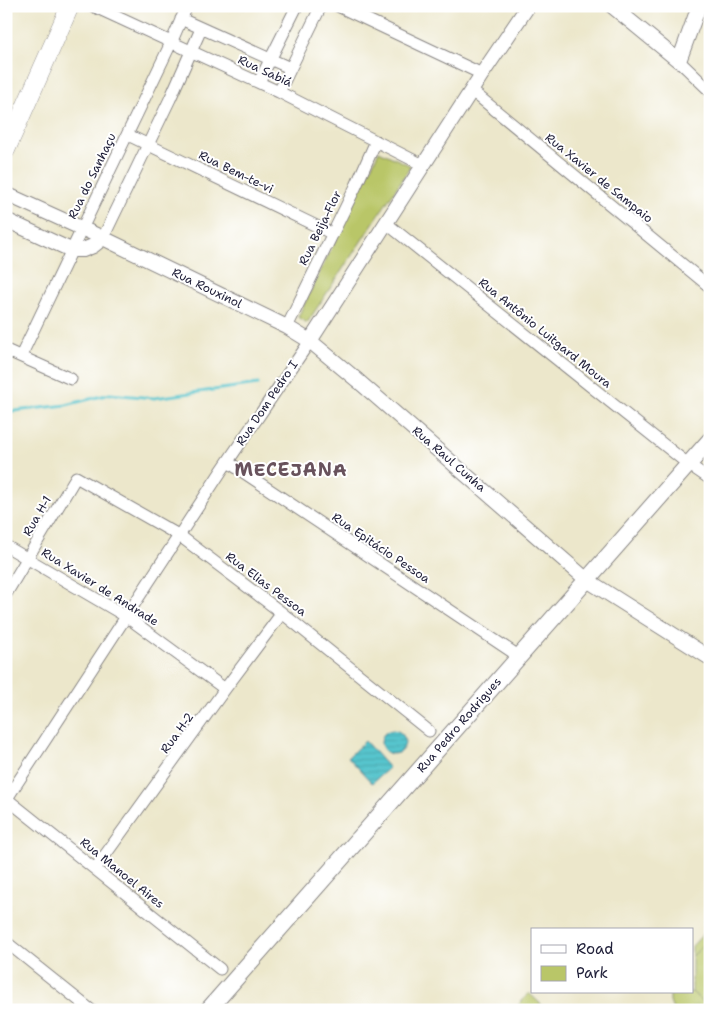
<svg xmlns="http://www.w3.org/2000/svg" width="716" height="1016" viewBox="0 0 716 1016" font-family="'Shantell Sans',sans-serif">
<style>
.grass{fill:url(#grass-tufts);stroke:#6e7452}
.green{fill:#b9c668;stroke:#6e7452}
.water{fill:url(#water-rules);stroke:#3c7484}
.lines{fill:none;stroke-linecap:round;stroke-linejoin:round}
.stream{stroke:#57c5cd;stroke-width:3}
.minor-casing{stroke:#878483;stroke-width:13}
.tertiary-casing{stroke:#878483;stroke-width:16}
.secondary-casing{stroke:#878483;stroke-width:18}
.primary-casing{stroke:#878483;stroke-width:19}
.minor{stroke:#fff;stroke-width:11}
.tertiary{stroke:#fff;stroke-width:14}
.secondary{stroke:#fff;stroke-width:16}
.primary{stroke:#fff;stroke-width:18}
.labels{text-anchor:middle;stroke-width:4;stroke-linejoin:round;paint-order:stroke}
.street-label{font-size:12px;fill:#22223b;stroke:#fff}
.district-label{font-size:18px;font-weight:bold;letter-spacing:1px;fill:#68525c;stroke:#fff}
</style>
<defs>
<pattern id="grass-tufts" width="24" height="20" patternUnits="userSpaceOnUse" patternTransform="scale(1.25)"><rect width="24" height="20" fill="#b9c668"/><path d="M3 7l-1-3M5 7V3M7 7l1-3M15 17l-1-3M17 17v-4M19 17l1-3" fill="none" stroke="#9faa5b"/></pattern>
<pattern id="water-rules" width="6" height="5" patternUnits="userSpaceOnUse" patternTransform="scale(1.25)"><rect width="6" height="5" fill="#57c5cd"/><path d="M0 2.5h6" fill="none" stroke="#4ba9b1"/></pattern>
</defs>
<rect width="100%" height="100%" fill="#fff"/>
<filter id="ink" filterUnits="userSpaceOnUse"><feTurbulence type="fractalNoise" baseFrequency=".02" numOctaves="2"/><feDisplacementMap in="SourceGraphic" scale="10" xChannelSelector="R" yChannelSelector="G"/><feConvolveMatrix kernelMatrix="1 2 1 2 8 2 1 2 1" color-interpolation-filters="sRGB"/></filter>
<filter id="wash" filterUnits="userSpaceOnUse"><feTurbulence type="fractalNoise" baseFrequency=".0096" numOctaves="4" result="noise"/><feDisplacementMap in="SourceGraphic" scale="20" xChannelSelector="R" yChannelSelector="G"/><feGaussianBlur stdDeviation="1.12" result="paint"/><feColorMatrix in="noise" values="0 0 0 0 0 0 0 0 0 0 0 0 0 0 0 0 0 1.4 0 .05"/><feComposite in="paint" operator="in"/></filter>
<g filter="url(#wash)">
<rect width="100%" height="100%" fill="#ece7cb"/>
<path class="grass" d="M710,927V938L692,957V946Z
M670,992H692L710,1008V1010H673L670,1002Z"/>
<path class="green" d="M379,151L411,166L307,323L298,317Z
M710,938V1008L692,992V957Z
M529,993L547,1010H514Z"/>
<path class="water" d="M381 742a12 12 0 1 1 24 0a12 12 0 1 1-24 0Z
M365,741L389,768L372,783L348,757Z"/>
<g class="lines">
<path class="stream" d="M6,412L66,405L110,394L154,398L258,384"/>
</g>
</g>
<g filter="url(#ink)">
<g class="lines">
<g class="minor-casing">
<path id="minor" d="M93,6L279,92L423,165
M338,6L482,74
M181,19L290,68
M679,61L710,91
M259,82L297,6
M472,91L710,287
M279,92L321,6
M128,135L333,234
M386,223L688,464L710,479
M103,238L170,99L201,29
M287,327L356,186L376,141
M6,350L71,379
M21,356L171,43L187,6
M228,462L520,657
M6,546L127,617L225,689
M6,594L76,477L180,536L282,613L429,731
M7,799L220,969
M6,800L222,470L310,341
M95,869L225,689L282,613
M6,942L91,1010"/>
</g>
<g class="tertiary-casing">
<path id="tertiary" d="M612,6L679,61L699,6
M6,194L103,238L287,327L310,341L357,380L587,580L710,658
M6,220L71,250H83L93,246L103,238
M310,341L482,74L528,6"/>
</g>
<g class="secondary-casing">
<path id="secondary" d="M208,1010L710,440"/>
</g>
<g class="primary-casing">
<path id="primary" d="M6,150L70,6"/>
</g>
<use href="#minor" class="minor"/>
<use href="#tertiary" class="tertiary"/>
<use href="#secondary" class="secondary"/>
<use href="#primary" class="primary"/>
</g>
</g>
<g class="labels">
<g class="street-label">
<text transform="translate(265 71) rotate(25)" y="4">Rua Sabiá</text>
<text transform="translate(236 172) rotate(26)" y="4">Rua Bem-te-vi</text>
<text transform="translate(92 176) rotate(-64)" y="4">Rua do Sanhaçu</text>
<text transform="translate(599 178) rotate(39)" y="4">Rua Xavier de Sampaio</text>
<text transform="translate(320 228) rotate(-64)" y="4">Rua Beija-Flor</text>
<text transform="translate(207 288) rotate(26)" y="4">Rua Rouxinol</text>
<text transform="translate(545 333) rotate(39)" y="4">Rua Antônio Luitgard Moura</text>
<text transform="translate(267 403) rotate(-56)" y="4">Rua Dom Pedro I</text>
<text transform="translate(449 459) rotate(41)" y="4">Rua Raul Cunha</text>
<text transform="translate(37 516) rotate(-60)" y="4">Rua H-1</text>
<text transform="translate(381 548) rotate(34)" y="4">Rua Epitácio Pessoa</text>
<text transform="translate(266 584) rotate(37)" y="4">Rua Elias Pessoa</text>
<text transform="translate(100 587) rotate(32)" y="4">Rua Xavier de Andrade</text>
<text transform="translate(459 725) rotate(-49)" y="4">Rua Pedro Rodrigues</text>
<text transform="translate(177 733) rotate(-54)" y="4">Rua H-2</text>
<text transform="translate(122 873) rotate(39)" y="4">Rua Manoel Aires</text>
</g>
<g class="district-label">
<text x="291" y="476">MECEJANA</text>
</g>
</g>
<rect width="716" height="1016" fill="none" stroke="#fff" stroke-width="25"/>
<rect x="531" y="928" width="162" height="65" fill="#ffffff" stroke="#a7a7b1"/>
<rect x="541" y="945" width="25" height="8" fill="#ffffff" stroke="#a7a7b1"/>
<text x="576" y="954" font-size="15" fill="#22223b">Road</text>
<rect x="541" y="966" width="25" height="15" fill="#b9c668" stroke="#a7a7b1"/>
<text x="576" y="978" font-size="15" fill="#22223b">Park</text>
</svg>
